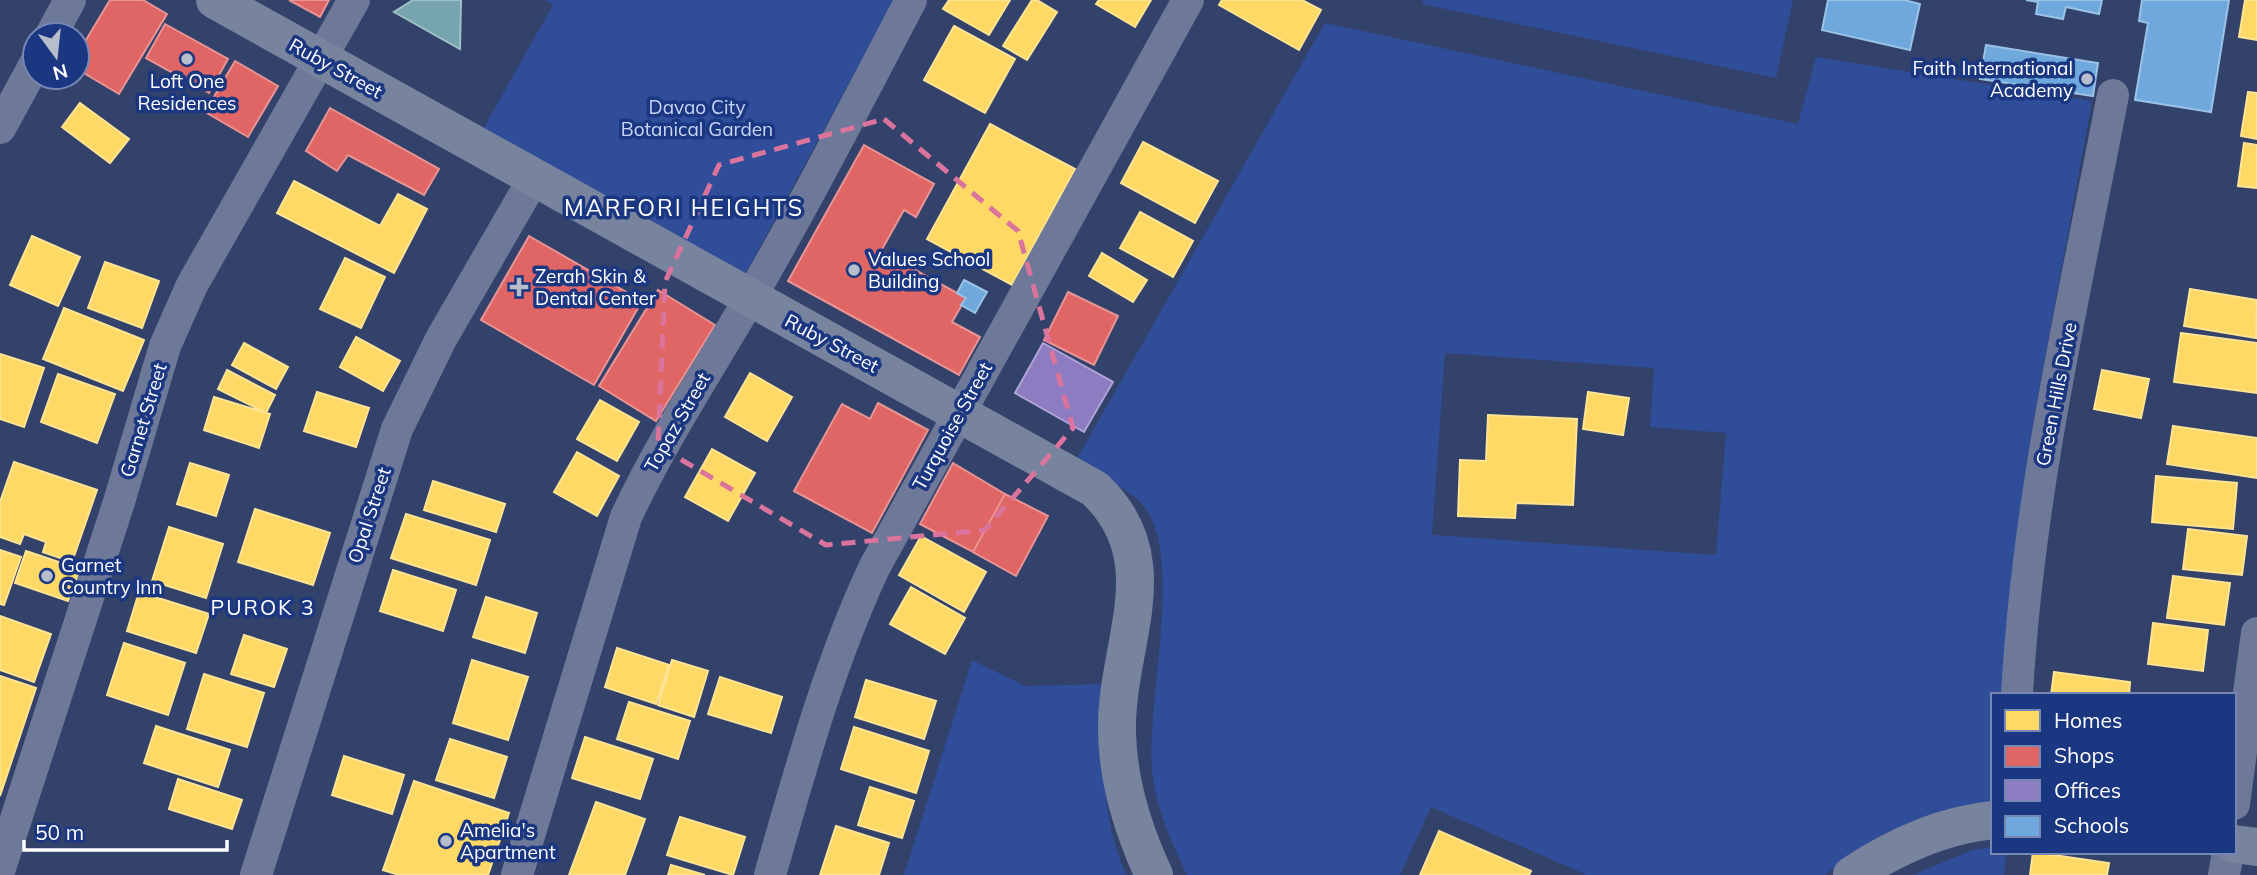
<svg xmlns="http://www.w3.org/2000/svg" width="2257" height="875" viewBox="0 0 2257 875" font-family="Mulish,sans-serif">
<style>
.green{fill:#304d9a;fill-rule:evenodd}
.homes{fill:#ffd966;stroke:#ffe494;stroke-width:2}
.shops{fill:#e06666;stroke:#e99494;stroke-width:2}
.offices{fill:#8e7cc3;stroke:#b0a3d5;stroke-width:2}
.schools{fill:#6fa8dc;stroke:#9ac2e6;stroke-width:2}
.public{fill:#76a5af;stroke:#9fc0c7;stroke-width:2}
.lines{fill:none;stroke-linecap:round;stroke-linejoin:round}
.minor{stroke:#6e7999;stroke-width:32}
.major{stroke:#78839e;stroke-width:38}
.marked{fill:none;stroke:#da749d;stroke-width:5;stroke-dasharray:14 9;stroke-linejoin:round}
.poi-dot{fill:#b8bdcb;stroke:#1c3782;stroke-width:2.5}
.labels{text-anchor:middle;stroke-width:7;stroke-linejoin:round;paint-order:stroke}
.street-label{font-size:19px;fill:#fff;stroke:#1c3782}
.poi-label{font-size:19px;fill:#fff;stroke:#1c3782;text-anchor:start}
.park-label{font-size:19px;fill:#c6d4f8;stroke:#1c3782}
.neighbourhood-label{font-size:21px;letter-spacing:2px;fill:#fff;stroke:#1c3782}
.quarter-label{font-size:23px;letter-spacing:2px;fill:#fff;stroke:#1c3782}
</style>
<rect width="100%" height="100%" fill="#33426b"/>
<path class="green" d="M546,0H894L742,280L482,131L553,5Z
M1423,0H1793L1776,78L1422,4Z
M1325,23L1798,124L1816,57L2092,101L2034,418L2020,530L2006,695H1993V801L1938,812L1908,823L1878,837L1824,875H1587L1431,807L1400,875H1187C1171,841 1155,806 1152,769C1146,702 1185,556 1143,505C1126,486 1097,475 1075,462ZM1445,353L1654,368L1650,427L1726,433L1716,555L1432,535Z
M972,660L1025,686L1108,684C1102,752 1099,811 1126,875H904Z
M1993,847V852H2006L2004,875H1913L1972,850Z"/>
<path class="homes" d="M949,0H1010L989,35L943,9Z
M1032,0H1037L1057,12L1027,60L1003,46Z
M1099,0H1151L1135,27L1096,4Z
M1222,0H1302L1321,10L1299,50L1219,5Z
M2245,0H2257V40L2239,37Z
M954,26L1015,59L985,113L924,80Z
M2248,92L2257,93V139L2241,136Z
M80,103L129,139L110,163L62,127Z
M990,124L1075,169L1012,285L927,239Z
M1143,142L1218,181L1195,223L1121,183Z
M2244,143L2257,145V188L2238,186Z
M294,181L380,226L398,194L427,209L394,273L277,213Z
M1140,212L1193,241L1173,277L1120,248Z
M32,236L80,257L58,306L10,285Z
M1102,253L1147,280L1133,302L1089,276Z
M345,258L385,277L361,328L320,309Z
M105,262L159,281L142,328L88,308Z
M2190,289L2257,300L2256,338L2184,326Z
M64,308L144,340L123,391L43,359Z
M2181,333L2257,343V393L2174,382Z
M356,337L400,361L383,391L340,367Z
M244,343L288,367L276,389L232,365Z
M0,354L44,368L24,427L0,419Z
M227,370L275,395L266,413L218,389Z
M2102,370L2149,379L2141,418L2094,409Z
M750,373L792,397L767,441L725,417Z
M58,374L115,394L97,443L41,422Z
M317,392L369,408L356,447L304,431Z
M1588,392L1629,398L1623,435L1583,429Z
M214,397L270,414L259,448L204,430Z
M600,400L639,422L617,461L577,439Z
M1488,415L1577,419L1573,505L1516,503L1515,518L1458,516L1460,460L1486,461Z
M2173,426L2257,438V478L2167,464Z
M712,449L755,473L728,521L685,497Z
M577,452L619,476L597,516L554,492Z
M14,462L97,490L72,562L43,552L46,542L24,534L20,544L0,537V502Z
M190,463L229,475L216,516L177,504Z
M2156,476L2237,483L2233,529L2152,522Z
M433,481L505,504L496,532L424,510Z
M255,509L330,533L313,585L238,562Z
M406,514L490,540L476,585L391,558Z
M169,527L223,544L206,598L152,581Z
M2188,529L2247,536L2242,575L2183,569Z
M921,536L986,572L964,612L899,575Z
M0,550L21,557L4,605L0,604Z
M26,551L80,569L68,601L15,583Z
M393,570L456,590L443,631L380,611Z
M2173,576L2230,583L2224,625L2167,618Z
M911,587L965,618L945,654L890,624Z
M139,592L209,614L196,653L127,631Z
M486,597L537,613L525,653L473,637Z
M0,616L51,634L34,682L0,670Z
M2153,623L2208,630L2203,671L2148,664Z
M244,635L287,649L274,687L231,674Z
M124,643L185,663L168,715L107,695Z
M617,648L669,665L656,704L605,687Z
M472,660L528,677L508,740L453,723Z
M672,660L708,671L694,717L658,705Z
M2054,672L2130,682L2129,695H2051Z
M204,674L264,693L247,747L187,729Z
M0,676L36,688L0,796Z
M720,677L782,697L771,733L708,714Z
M866,680L936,701L924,739L855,717Z
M629,702L690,721L678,759L617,739Z
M156,726L230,750L218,787L144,763Z
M854,727L929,751L916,793L841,769Z
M585,737L653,759L640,799L572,778Z
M450,739L507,757L494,798L436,780Z
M344,756L404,775L392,814L332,795Z
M178,779L242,800L232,829L169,809Z
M414,781L509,813L488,875H399L383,870Z
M870,787L914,801L902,838L858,825Z
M596,802L645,819L625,875H569Z
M680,817L745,837L733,875L667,855Z
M836,826L889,843L879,875H820Z
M1439,831L1531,871L1529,875H1420Z
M2033,852L2109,863L2107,875H2030Z
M671,865L705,875H668Z"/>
<path class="shops" d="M110,0H143L167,14L119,94L77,69V55Z
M289,0H329L320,17Z
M165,24L228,59L209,93L146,58Z
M235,61L278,86L248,137L205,112Z
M330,108L439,169L424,195L348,155L337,171L306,151Z
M864,145L934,184L916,217L904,210L881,251L966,298L952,322L980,337L959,375L788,281Z
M529,236L642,301L594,385L481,320Z
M658,290L715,325L656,421L599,386Z
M1068,292L1118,316L1094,365L1044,340Z
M878,403L928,430L872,533L794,491L842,404L870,419Z
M953,463L1005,494L973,552L920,524Z
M1005,494L1048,516L1016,576L973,552Z"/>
<path class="offices" d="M1043,343L1113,382L1084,432L1015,393Z"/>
<path class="schools" d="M1828,0H1904L1920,4L1910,50L1822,30Z
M2026,0H2102L2099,14L2066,7L2063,19L2036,14L2038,2Z
M2142,0H2229L2211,112L2135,100L2148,23L2139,21Z
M1986,45L2098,63L2093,96L1980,79Z
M964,280L987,292L975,313L961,305L966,298L957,293Z"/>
<path class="public" d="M413,0H461L460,49L394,12Z"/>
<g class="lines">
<path class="minor" d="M51,35L70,0
M0,128L35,64
M2017,695C2028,492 2075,294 2113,95
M2234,804L2257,633
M0,868L119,502L165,346L192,285L354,0
M256,875L397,429L441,339L534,178
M517,875L626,517C661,442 707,372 749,300C806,202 858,101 911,0
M770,875C800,771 828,667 874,568L1188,0
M2224,875L2228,852"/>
<path class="major" d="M215,0L1095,489C1171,561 1115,644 1117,732C1118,782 1133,830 1154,875
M2234,844L2257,847
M1852,875C1893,848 1943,825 1993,820"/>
</g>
<path class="marked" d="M884,119L1018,231L1073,428L985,530L826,545L658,446L665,282L719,165Z"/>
<g class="poi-dot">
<circle cx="187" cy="59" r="7"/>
<circle cx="2087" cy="79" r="7"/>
<circle cx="854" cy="270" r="7"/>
<path d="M515.5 276.5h7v7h7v7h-7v7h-7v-7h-7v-7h7z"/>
<circle cx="47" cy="576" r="7"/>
<circle cx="446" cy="841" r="7"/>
</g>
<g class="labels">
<g class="street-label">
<text transform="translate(336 68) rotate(29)" y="7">Ruby Street</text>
<text transform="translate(832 343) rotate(28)" y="7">Ruby Street</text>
<text transform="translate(2056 394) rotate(-79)" y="7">Green Hills Drive</text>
<text transform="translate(143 420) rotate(-73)" y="7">Garnet Street</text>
<text transform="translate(677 422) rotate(-60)" y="7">Topaz Street</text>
<text transform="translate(952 426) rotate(-61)" y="7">Turquoise Street</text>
<text transform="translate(369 515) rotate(-72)" y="7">Opal Street</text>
</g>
<g class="poi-label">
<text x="2073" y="75" text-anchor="end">Faith International<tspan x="2073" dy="22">Academy</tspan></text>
<text x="187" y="88" text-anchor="middle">Loft One<tspan x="187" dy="22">Residences</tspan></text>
<text x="868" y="266">Values School<tspan x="868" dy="22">Building</tspan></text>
<text x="535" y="283">Zerah Skin &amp;<tspan x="535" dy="22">Dental Center</tspan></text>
<text x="61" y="572">Garnet<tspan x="61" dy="22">Country Inn</tspan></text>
<text x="460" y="837">Amelia's<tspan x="460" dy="22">Apartment</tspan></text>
</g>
<g class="park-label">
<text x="697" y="114">Davao City<tspan x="697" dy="22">Botanical Garden</tspan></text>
</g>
<g class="neighbourhood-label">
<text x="263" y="615">PUROK 3</text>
</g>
<g class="quarter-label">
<text x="684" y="216">MARFORI HEIGHTS</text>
</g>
</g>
<rect x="1991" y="693" width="245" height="161" fill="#1c3782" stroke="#7787b4" stroke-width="2"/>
<rect x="2005" y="710" width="35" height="21" fill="#ffd966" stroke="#7787b4" stroke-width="2"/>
<text x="2054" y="728" font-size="21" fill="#ffffff">Homes</text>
<rect x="2005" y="746" width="35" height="21" fill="#e06666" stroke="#7787b4" stroke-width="2"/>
<text x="2054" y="763" font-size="21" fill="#ffffff">Shops</text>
<rect x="2005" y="780" width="35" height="21" fill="#8e7cc3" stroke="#7787b4" stroke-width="2"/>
<text x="2054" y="798" font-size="21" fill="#ffffff">Offices</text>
<rect x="2005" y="816" width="35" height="21" fill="#6fa8dc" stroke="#7787b4" stroke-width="2"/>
<text x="2054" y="833" font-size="21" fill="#ffffff">Schools</text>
<g transform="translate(56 56) rotate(165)"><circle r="33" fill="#1c3782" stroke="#7787b4" stroke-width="2"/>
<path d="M0-5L12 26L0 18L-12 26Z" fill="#b8bdcb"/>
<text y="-10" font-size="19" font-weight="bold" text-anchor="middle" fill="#ffffff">N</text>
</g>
<path d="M24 840v10h203v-10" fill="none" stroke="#ffffff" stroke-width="3.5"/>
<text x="35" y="840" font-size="21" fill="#ffffff" stroke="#1c3782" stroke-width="5" paint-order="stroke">50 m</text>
</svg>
